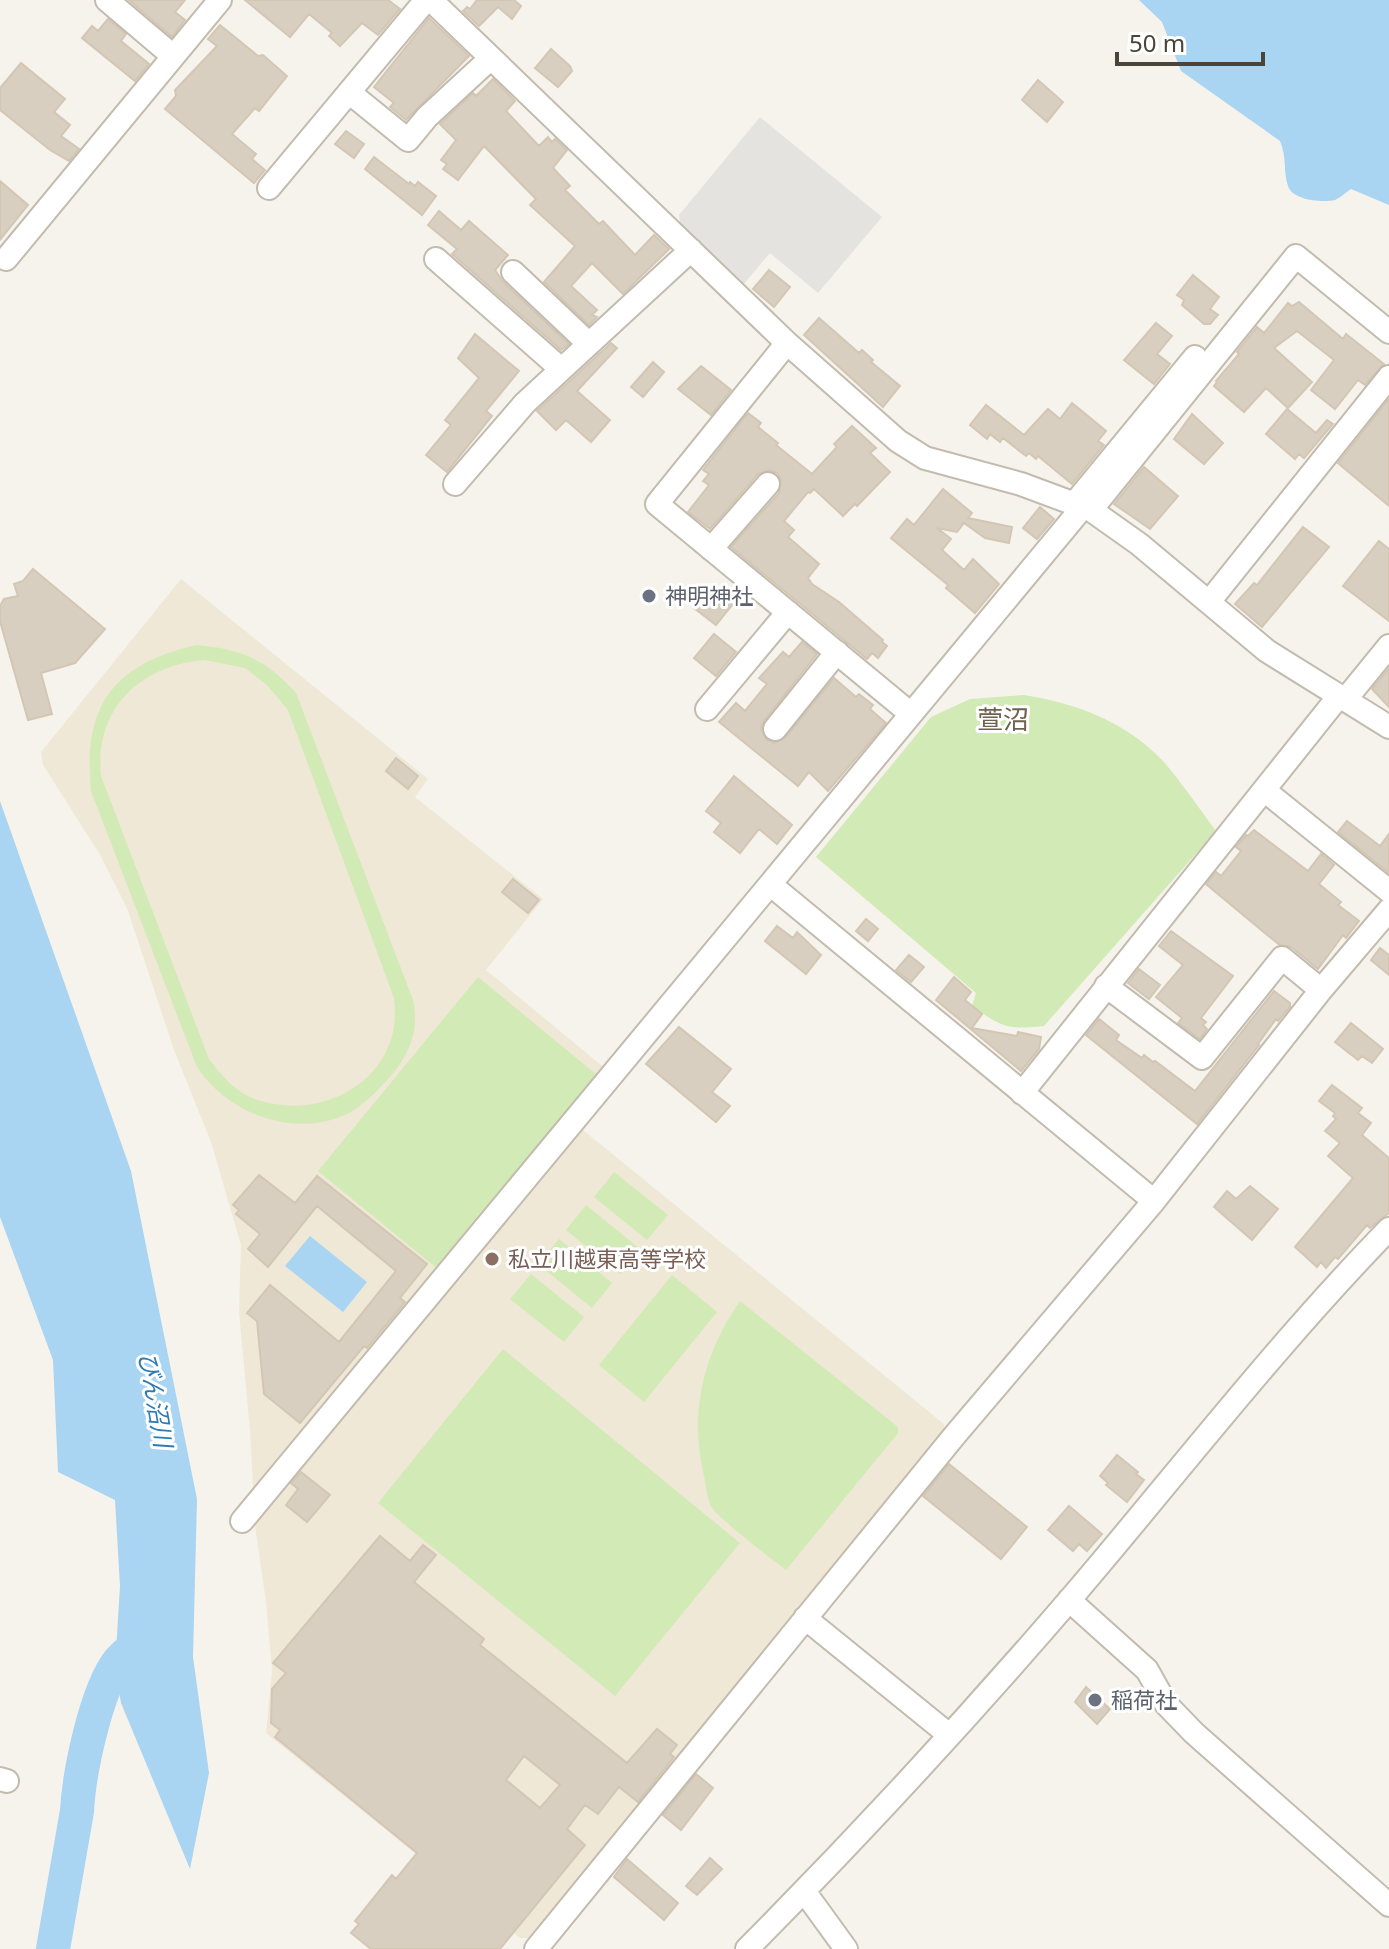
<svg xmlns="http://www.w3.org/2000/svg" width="1389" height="1949" viewBox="0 0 1389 1949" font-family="'Noto Sans','Noto Sans JP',sans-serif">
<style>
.education{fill:#efe8d6}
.green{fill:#d2eab5;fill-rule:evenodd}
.parking{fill:#e5e3e0}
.water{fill:#a9d4f2}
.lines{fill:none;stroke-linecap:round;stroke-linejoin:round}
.river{stroke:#a9d4f2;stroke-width:34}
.building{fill:#d8cfc1;stroke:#d3c7b4;stroke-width:2;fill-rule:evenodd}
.minor-casing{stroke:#c2bbae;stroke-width:26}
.minor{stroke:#fff;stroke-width:22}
.worship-dot{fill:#6b7280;stroke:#fff;stroke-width:3}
.education-dot{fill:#8d6e63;stroke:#fff;stroke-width:3}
.labels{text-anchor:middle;stroke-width:6;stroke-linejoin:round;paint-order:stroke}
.worship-label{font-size:22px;fill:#5b616d;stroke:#fff;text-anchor:start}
.education-label{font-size:22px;fill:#785e54;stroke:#fff;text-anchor:start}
.water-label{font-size:24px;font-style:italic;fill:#2e7ab2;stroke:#fff}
.quarter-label{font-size:26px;fill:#6e6250;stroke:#fff}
</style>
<rect width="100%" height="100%" fill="#f6f3ec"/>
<path class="education" d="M181,579L428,779L415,797L543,899L486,970L606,1069L567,1117L944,1424V1430L529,1938H520L266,1733L272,1670L266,1602L255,1526L250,1430L239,1312L241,1245L211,1142L174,1050L127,908L99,853L43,765L41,752Z"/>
<path class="green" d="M196,645C241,649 266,659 296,693L413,1000C420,1031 409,1055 389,1078C376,1092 364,1105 347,1114C294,1139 228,1114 197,1067L91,791C83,706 112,665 196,645ZM205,660L245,668L267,685L288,710L394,998C405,1076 325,1124 255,1099C235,1092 222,1076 209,1059L101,776C94,708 141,665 205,660Z
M1024,695C1076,703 1126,722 1163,761C1182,783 1199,808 1216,831L1044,1026C1008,1030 1001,1027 972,1006L976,993L816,857L931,717L970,699Z
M478,977L597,1075L439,1270L318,1171Z
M614,1172L668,1215L647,1240L594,1197Z
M586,1205L640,1249L620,1274L566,1230Z
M559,1239L612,1283L592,1308L538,1264Z
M531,1274L584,1317L564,1342L510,1299Z
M672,1275L717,1312L644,1402L599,1365Z
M740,1301L898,1427V1433L786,1570C773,1560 716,1517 711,1506C707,1498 706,1485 704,1476C689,1413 703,1354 740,1301Z
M503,1349L740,1543L615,1696L378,1503Z"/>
<path class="parking" d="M760,117L882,217L818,293L770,253L743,285L680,224L679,215Z"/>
<path class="water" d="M1139,0H1389V205L1351,189C1346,192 1340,198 1335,200C1322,203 1292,200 1288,186C1283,171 1287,157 1280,141L1181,71L1162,22Z
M0,801L131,1171L197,1499L193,1657L209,1773L190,1869L121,1703L115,1667L120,1586L115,1500L58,1472L53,1360L0,1217Z
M310,1236L367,1282L343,1312L285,1266Z"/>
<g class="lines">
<path class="river" d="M53,1949L77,1811C79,1773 96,1690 119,1661C128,1651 139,1645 150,1639"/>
</g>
<path class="building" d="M129,0H185L175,12L185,20L172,37Z
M245,0H388L400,9L378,35L362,23L340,46L329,36L332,33L309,14L290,37Z
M477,0H514L521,6L512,19L498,7L479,26L463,11L467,7L470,9Z
M429,18L469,56L406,120L390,107L394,103L374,87Z
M108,19L126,34L121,41L149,64L135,81L82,38L92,26L98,31Z
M220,25L258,56L263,55L287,76L259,111L255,108L232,134L256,154L252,159L265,170L254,183L165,109L176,96L175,90L217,46L208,39Z
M551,49L570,66L572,71L558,87L535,68Z
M21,63L65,99L54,112L70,125L61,136L79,149L69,161L50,150L0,110V88Z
M493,79L515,101L506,111L539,146L548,137L552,142L555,139L567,150L553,168L570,186L565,190L599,224L603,221L635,255L654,235L669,249L623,294L592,263L571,286L597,310L592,315L597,317L589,325L544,282L575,246L530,205L536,199L484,146L458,180L443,169L447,164L441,160L456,140L440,124L473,93L476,96Z
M1038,80L1063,102L1047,122L1022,100Z
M346,131L364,144L354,158L335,144Z
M374,157L409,184L410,182L415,186L418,182L436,196L422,215L365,169Z
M0,181L28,205L0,240Z
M439,211L461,230L469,221L508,255L495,270L503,282L569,344L561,350L452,254L457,249L428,225Z
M769,270L790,287L774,307L753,289Z
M1193,275L1219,297L1210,309L1218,315L1210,324H1204L1196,317L1182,305L1184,300L1177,295Z
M1299,302L1343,339L1346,334L1384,364L1365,385L1358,380L1335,409L1311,390L1334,360L1297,331L1274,348L1312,382L1288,408L1266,388L1244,412L1214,386L1217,382L1216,381L1239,354L1237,352L1257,327L1264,333L1288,303L1292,306Z
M819,318L859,353L862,350L873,360L871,362L900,386L883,407L804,335Z
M1156,323L1172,336L1157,354L1170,364L1154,384L1124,360Z
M475,334L519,371L486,411L492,416L447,472L426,455L451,425L445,420L479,378L458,358Z
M611,343L617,348L577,391L610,420L591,442L566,420L556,430L537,411Z
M653,362L664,372L643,397L631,387Z
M701,366L731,390L711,415L678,389Z
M1389,399V506L1338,463Z
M1072,403L1106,431L1098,441L1104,445L1072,484L1038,456L1036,459L1029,453L1026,456L1003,438L1000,442L990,434L987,439L970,425L986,405L1024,435L1048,409L1060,419Z
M1287,409L1316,433L1327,420L1333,424L1304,458L1299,454L1295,459L1266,434Z
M748,413L761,423L758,427L778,443L776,445L812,474L837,447L834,444L852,426L876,448L870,453L890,472L857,506L855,504L843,516L814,489L810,493L808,492L784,521L794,530L788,537L819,564L808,578L812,584L839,602L883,640L882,642L887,646L878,658L872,653L867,659L731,547L779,493L781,480L777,473L770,470L758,474L710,529L688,512L709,485L703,481L709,474L703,470Z
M1192,414L1223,443L1204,464L1174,439Z
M1144,467L1178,496L1150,529L1114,504Z
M943,489L972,513L968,518L1012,527L1009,543L985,538L964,523L957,532L937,528L951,539L942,550L964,570L973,559L999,584L975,613L946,588L948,585L891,538L907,519L914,525Z
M1040,507L1054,519L1037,539L1023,528Z
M1303,527L1329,547L1262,627L1235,604L1254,583L1257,585Z
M1379,541L1389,549V621L1343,586Z
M33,569L105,629L75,663L41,673L52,714L28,720L0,621V606L4,599L18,596L14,584L23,581Z
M713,585L732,605L716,625L694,608Z
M714,634L736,652L716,676L694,658Z
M802,642L817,654L764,721L761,728L766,739L774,743L785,738L834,678L856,697L859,694L873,705L870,709L886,723L828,791L809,772L798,786L719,722L736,703L745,711L767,684L759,678L783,652L789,657Z
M1389,668V707L1372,689Z
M396,758L418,776L408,789L386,771Z
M734,776L792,825L777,844L759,829L740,853L714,832L721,823L706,811Z
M1347,821L1380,846L1389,834V873L1338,832Z
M1254,830L1308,871L1321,854L1334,865L1319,884L1341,902L1338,905L1359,921L1346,938L1343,935L1318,969L1291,947L1280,945L1266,934L1206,884L1216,872L1221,876L1241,851L1236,847L1246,835L1248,836Z
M513,879L539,900L528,913L502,892Z
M866,919L878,929L868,941L856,931Z
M777,926L793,938L797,932L821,955L806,974L765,941Z
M1171,931L1233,976L1201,1018L1206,1022L1203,1025L1207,1029L1200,1039L1178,1023L1182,1018L1156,997L1183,965L1159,946Z
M1380,948L1389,955V975L1371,960Z
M909,955L924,967L911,982L896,970Z
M1139,969L1160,985L1149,999L1128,983Z
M954,977L971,992L965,1000L982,1014L972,1028L1017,1036L1018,1032L1041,1037L1039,1049L1021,1071L936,1000Z
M1274,991L1290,1003V1007L1278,1021L1276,1019L1258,1044L1259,1045L1197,1124L1086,1035L1099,1019L1119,1035L1116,1040L1142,1058L1144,1055L1153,1062L1155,1061L1195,1091Z
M1351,1023L1383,1049L1372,1063L1362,1056L1358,1060L1335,1042Z
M679,1027L731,1069L712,1092L730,1106L716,1122L646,1064Z
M1332,1085L1362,1108L1358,1113L1371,1123L1362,1135L1389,1158V1213L1370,1228L1367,1225L1338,1259L1335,1257L1326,1268L1321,1262L1317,1267L1295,1247L1353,1178L1328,1156L1340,1143L1325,1131L1336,1119L1333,1116L1335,1113L1319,1101Z
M259,1175L295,1203L317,1176L427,1264L400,1298L405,1302L367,1348L364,1346L300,1423L264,1394L257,1321L247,1313L270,1285L339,1342L396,1271L317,1206L268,1267L248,1249L260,1234L236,1214L239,1210L233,1205Z
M1250,1186L1278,1209L1252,1240L1214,1207L1227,1191L1236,1199Z
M1117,1455L1138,1472L1136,1474L1144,1480L1127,1502L1106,1485L1108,1483L1100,1476Z
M949,1464L1027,1527L1001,1559L923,1496Z
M301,1472L330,1495L307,1522L286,1505L298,1489L291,1483Z
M1069,1506L1102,1534L1087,1551L1079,1544L1073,1551L1048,1530Z
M380,1536L410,1561L423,1545L436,1555L414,1582L484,1639L480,1645L627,1763L657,1729L677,1745L670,1754L674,1757L638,1802L619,1787L598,1814L585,1805L567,1829L585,1845L500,1949H371L351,1933L359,1924L355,1921L392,1875L396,1879L417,1853L275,1737L280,1730L271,1723L272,1689L286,1673L273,1663ZM524,1756L560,1785L540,1808L506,1780Z
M1086,1687L1110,1709L1097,1724L1075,1702Z
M696,1774L713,1788L681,1830L663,1815Z
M710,1858L722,1869L697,1895L686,1886Z
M627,1859L678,1903L664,1920L614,1877Z"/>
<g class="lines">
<g class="minor-casing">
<path id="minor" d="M107,0L173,56
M431,0L787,343L898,441L925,458L1021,484L1091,510L1139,544L1267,651L1389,727
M350,93L408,140L427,117L491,58
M269,188L426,0
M6,259L220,0
M436,259L560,368
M513,272L588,343
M787,343L657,504L911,714
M455,484L525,403L691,250
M1074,504L1195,357
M1091,510L1296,256L1389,332
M711,549L768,484
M1209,602L1389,377
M1345,700L1389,646
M707,709L788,612
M775,729L837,652
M1264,790L1389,891
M771,885L1154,1201
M1106,986L1202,1058L1282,958L1321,990
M1022,1093L1339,696
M242,1521L1082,508
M1069,1600L1147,1670L1166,1704L1194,1733L1389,1905
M805,1618L948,1734
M0,1779L7,1781
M804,1891L846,1949
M536,1949L955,1435L1154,1201L1321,990L1389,910
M747,1949C859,1836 968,1718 1072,1597C1177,1474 1276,1345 1389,1229"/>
</g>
<use href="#minor" class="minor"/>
</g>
<g class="worship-dot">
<circle cx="649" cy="596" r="8"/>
<circle cx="1095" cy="1700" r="8"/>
</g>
<circle class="education-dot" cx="492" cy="1259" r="8"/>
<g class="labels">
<g class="worship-label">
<text x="665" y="604">神明神社</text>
<text x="1111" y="1708">稲荷社</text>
</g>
<g class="education-label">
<text x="508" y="1267">私立川越東高等学校</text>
</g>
<g class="water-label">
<text transform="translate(155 1400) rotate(80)" y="8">びん沼川</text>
</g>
<g class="quarter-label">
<text x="1003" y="729">萱沼</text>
</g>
</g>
<path d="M1117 52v12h146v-12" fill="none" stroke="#4b4439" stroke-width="4"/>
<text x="1129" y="52" font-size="24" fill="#4b4439" stroke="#ffffff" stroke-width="6" paint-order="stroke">50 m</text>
</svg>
